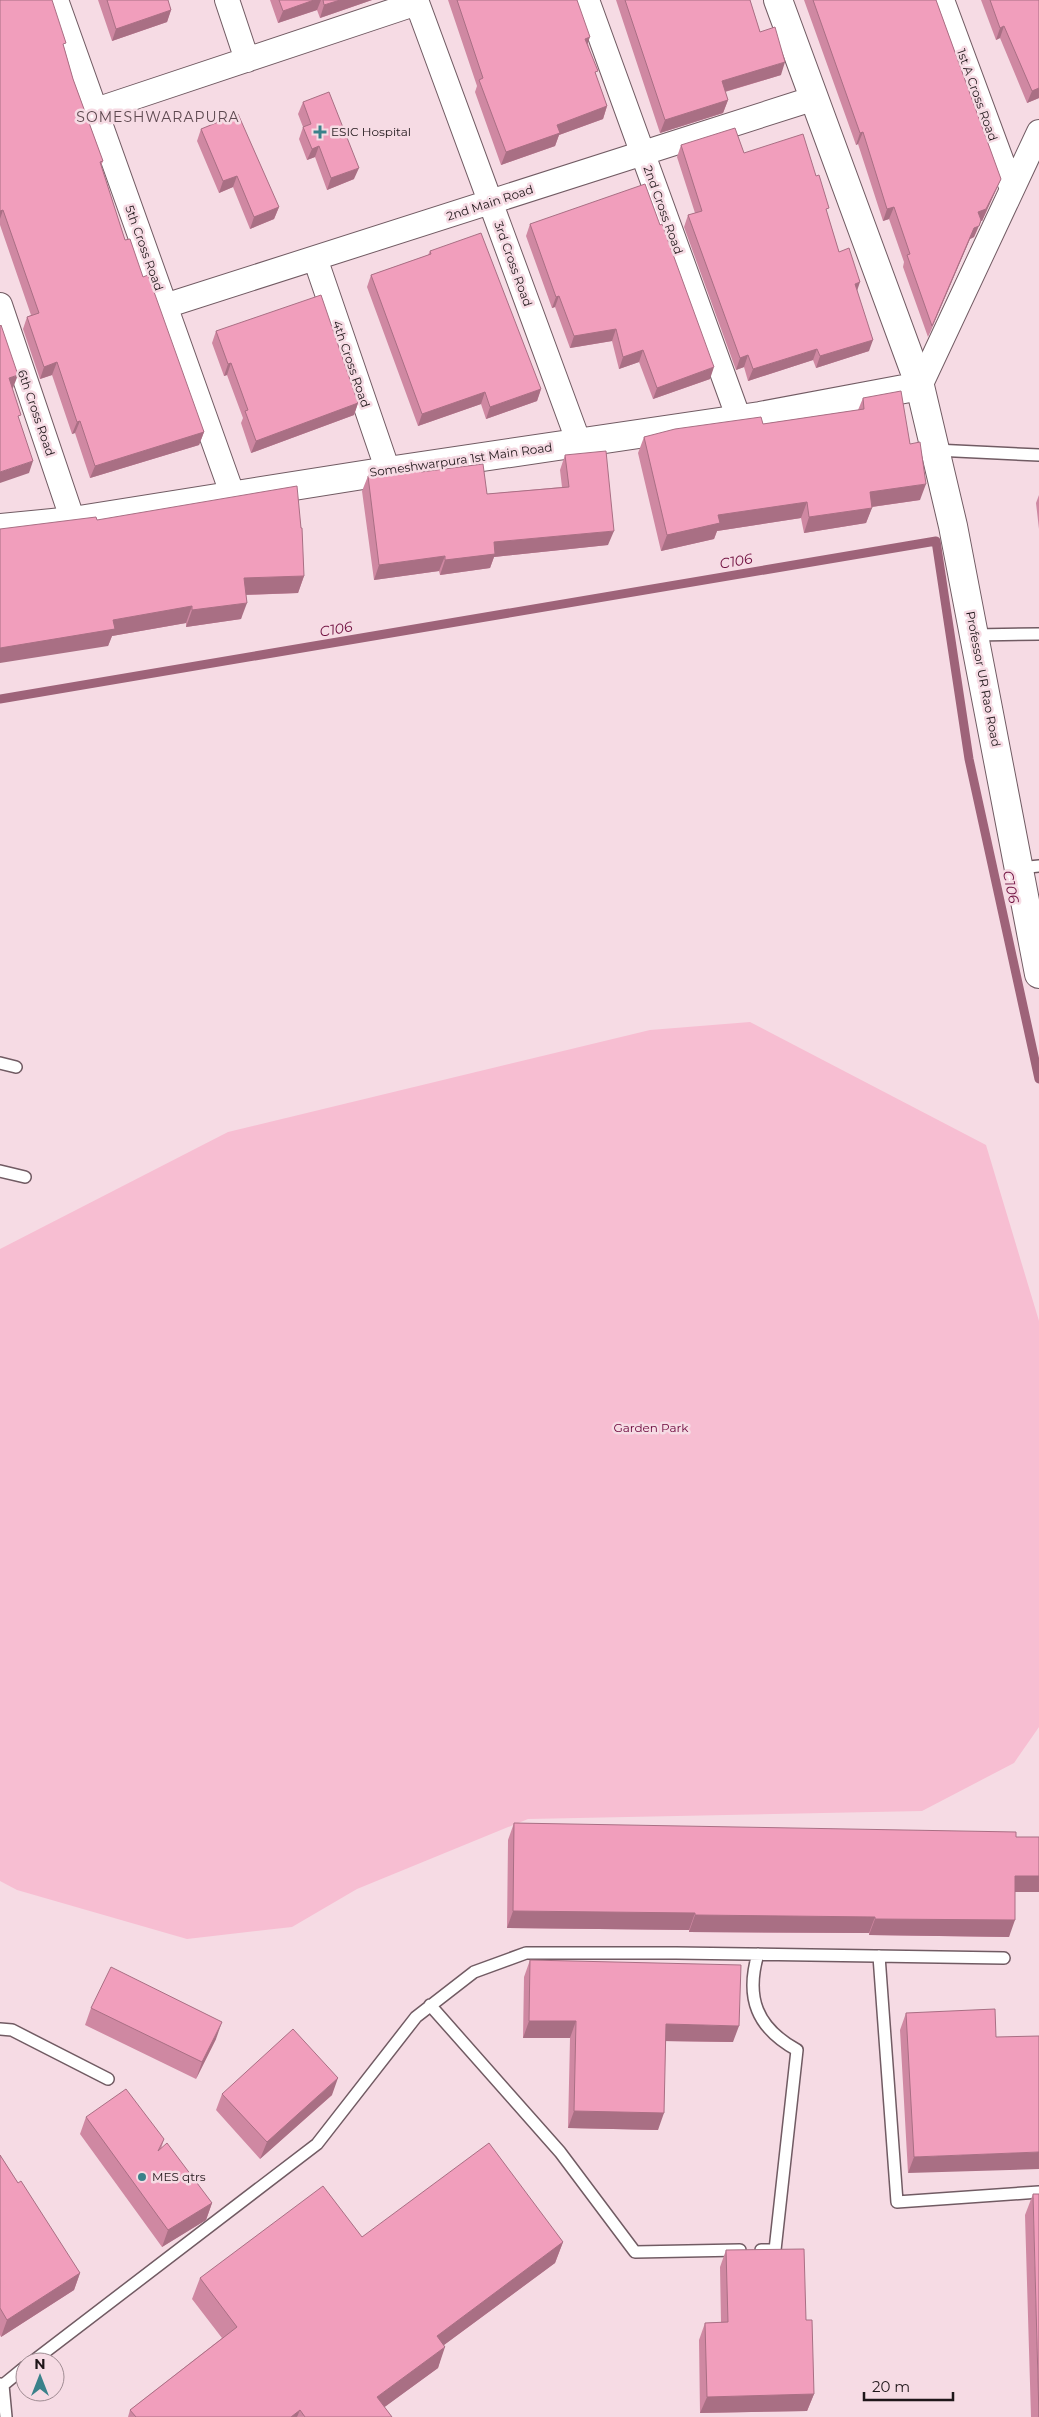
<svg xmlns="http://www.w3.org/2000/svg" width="1039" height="2417" viewBox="0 0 1039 2417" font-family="Montserrat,sans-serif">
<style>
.green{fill:#f7bed2}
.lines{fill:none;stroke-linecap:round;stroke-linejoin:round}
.stream{stroke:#9e6379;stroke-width:9}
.service-casing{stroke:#715b63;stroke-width:14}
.minor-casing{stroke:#715b63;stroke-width:26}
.tertiary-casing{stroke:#715b63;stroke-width:30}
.service{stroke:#fff;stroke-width:11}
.minor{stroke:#fff;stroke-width:24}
.tertiary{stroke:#fff;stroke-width:28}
.wall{fill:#cf88a2}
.shaded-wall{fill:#a96f84}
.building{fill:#f19ebc;stroke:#a96f84}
.poi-dot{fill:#3a818a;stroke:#f6dbe4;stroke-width:2}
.labels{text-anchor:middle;stroke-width:5;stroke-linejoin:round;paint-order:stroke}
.street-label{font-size:12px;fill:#1f1619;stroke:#f6dbe4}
.poi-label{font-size:12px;fill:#1f1619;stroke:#f6dbe4;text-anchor:start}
.park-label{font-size:12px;fill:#6a063b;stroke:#f6dbe4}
.neighbourhood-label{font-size:14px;letter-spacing:1px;fill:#5e4950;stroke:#f6dbe4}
.water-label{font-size:14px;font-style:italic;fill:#711141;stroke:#f6dbe4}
</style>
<rect width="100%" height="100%" fill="#f6dbe4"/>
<path class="green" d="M750,1022L986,1145L1039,1321V1727L1014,1763L922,1811L528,1819L357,1889L292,1927L187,1939L17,1890L0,1881V1249L228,1132L650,1030Z"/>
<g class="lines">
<path class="stream" d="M0,699L936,541L969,759L1039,1079"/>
<g class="service-casing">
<path id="service" d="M935,450L1039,455
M974,635L1039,634
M1019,868L1039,866
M0,1063L16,1067
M0,1171L25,1177
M758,1954C745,1998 757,2028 797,2050L775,2250H761
M879,1956L897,2202L1039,2192
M430,2005L560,2152L635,2252L740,2250
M0,2029L12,2030L108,2079
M32,2362L317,2144L416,2017L474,1972L526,1953H676L1004,1958
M0,2384L3,2385L6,2417
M3,2385L25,2367"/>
</g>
<g class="minor-casing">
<path id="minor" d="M56,0L233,496
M227,0L247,60
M416,0L579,443
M587,0L739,419
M942,0L1012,189
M96,110L417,3
M315,258L388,471
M0,305L73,521
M165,306L815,98
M920,386L1039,132"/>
</g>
<g class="tertiary-casing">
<path id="tertiary" d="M778,0L920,386L953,526L1039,974
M0,528L73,521L388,471L760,416L920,386"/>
</g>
<use href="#service" class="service"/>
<use href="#minor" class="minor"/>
<use href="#tertiary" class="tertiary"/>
</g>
<path class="wall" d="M0,0L64,47L73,79L103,161L101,166L125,240L143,277L204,432L199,445L90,478L75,433L72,434L52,375L40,379L23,329L27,317L31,315L0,225Z
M98,0H168L171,10L167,22L112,41Z
M270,0H372L320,18L317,10L278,23Z
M448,0H577L596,75L607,106L603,119L559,135L555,146L501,165L475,92L477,86Z
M616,0H750L760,32L781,75L725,92L728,100L723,113L660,133Z
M804,0H936L1001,179L996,190L982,221H981L974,237L970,239L928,337L903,267L904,262L889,219L883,221L858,144L856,145Z
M981,0H1039V98L1027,103L1000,38L996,40Z
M303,102L354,179L327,190L315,157L307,160L299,139L303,127L298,114Z
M201,129L279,207L274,219L250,229L233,187L219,193L197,141Z
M681,145L744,153L827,213L839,252L857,290L869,351L816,368L813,360L748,381L744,367L736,370L684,227L688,215L695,213L677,157Z
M530,224L710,379L653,399L639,362L619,369L612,341L570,348L555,307L552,308L526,236Z
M430,251L541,389L537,401L486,419L481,404L418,426L367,287L371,275L428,255Z
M216,331L358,403L354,415L251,453L241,423L243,418L227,375L224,376L212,343Z
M863,398L910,444L920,500L872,507L866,523L804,533L801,518L717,531L714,539L661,551L638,453L644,437L763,424L858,410Z
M565,455L608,545L494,557L490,568L440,575L439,571L374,580L362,491L368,476L421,472L487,494L562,487L560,470Z
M1039,495V529L1036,503Z
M97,520L304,576L298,593L246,595L241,619L186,627V623L112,636L108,646Z
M514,1823L1016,1837L1039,1892H1015L1009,1937L869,1935V1933L689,1932V1930L507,1928L508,1840Z
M530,1960L733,2042L666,2041L658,2130L568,2128L570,2038H523L524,1977Z
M91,2008L216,2039L196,2079L85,2025Z
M906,2013L996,2037L908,2173L900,2030Z
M222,2094L332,2095L260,2159L216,2110Z
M86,2117L164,2139L161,2149L212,2203L206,2220L162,2247L80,2134Z
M0,2155L18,2183L80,2273L74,2290L1,2337L0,2335Z
M1033,2194L1039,2417H1031L1025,2215Z
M362,2237L563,2242L555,2263L444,2345L438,2368L384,2407L392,2417H128L130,2410L222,2338L192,2299L200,2278Z
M726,2250L806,2320L814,2394L807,2411L700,2413L699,2340L705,2323L721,2322L720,2267Z"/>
<path class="shaded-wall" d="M314,0H321L317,10L278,23L283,11Z
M340,0H372L320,18L324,5Z
M171,10L167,22L112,41L116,29Z
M1004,26L1000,38L996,40L1000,28Z
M590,37L585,50V39Z
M785,62L781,75L717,94L722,81Z
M1039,88V98L1027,103L1032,91Z
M728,100L723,113L660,133L665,120Z
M607,106L603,119L559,135L555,146L501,165L506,152L557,125Z
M863,132L858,144L856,145L860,133Z
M319,146L315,157L307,160L312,149Z
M359,168L354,179L327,190L331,178Z
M237,176L233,187L219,193L223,181Z
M1001,179L996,190L982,221H981L974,237L970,239L928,337L978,212Z
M279,207L274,219L250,229L254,217Z
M894,207L889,219L883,221L887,209Z
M3,210L0,219V211Z
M860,282L856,294L855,284Z
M559,296L555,307L552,308L556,297Z
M616,329L612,341L570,348L574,336Z
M873,340L869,351L816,368L820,356Z
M817,349L813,360L748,381L753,369Z
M643,350L639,362L619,369L623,357Z
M748,355L744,367L736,370L740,358Z
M57,362L52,375L40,379L44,367Z
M231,363L227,375L224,376L228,364Z
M714,367L710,379L653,399L657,388Z
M18,375L13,388L5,390L9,378Z
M541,389L537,401L486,419L490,407Z
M485,392L481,404L418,426L422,414Z
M358,403L354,415L251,453L256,441Z
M80,421L75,433L72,434L77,422Z
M204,432L199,445L90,478L95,466Z
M33,461L29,473L0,483V472Z
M926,484L920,500L864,508L870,492Z
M807,502L801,518L717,531L714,539L661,551L667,535L718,515Z
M872,508L866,523L804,533L809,517Z
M614,531L608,545L494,557L490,568L440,575L445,560L494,542Z
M445,556L439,571L374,580L379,565Z
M304,576L298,593L238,595L244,578Z
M247,603L241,619L186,627L192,610Z
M192,606L186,623L112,636L108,646L0,663V648L113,620Z
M1015,1876H1039V1892H1009Z
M513,1911L695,1913L689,1930L507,1928Z
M695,1915L875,1917L869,1933L689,1932Z
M875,1919L1015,1920L1009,1937L869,1935Z
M529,2021H576L570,2038H523Z
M222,2022L216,2039L196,2079L202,2062Z
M666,2024L739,2026L733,2042L660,2041Z
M338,2078L332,2095L260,2159L267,2142Z
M574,2111L664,2113L658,2130L568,2128Z
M1039,2152V2169L908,2173L914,2157Z
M212,2203L206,2220L162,2247L168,2230Z
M563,2242L555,2263L429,2356L437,2336Z
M80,2273L74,2290L1,2337L7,2320Z
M445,2347L438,2368L371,2417L377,2397Z
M814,2394L807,2411L700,2413L707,2397Z
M300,2410L297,2417H291Z"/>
<path class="building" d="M0,0H52L66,43L63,44L73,79L103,161L100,162L125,240L130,239L143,277L148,275L204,432L95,466L80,421L77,422L57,362L44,367L27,317L39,313L3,210L0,211Z
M107,0H168L171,10L116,29Z
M279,0H314L283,11Z
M323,0H340L324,5Z
M457,0H577L590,37L585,39L598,71L595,72L607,106L557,125L560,133L506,152L479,80L483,78Z
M625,0H750L760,32L775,27L785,62L722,81L728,100L665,120Z
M813,0H936L1001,179L986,209L978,212L981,220L979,226L974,228L932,326L907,255L910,254L894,207L887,209L863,132L860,133Z
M990,0H1039V88L1032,91L1004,26L1000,28Z
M329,92L359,168L331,178L319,146L312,149L303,127L311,124L303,102Z
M238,114L279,207L254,217L237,176L223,181L201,129Z
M735,128L744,153L803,134L816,176L819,175L829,208L826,209L839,252L849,248L860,282L855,284L873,340L820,356L817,349L753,369L748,355L740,358L688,215L702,211L681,145Z
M645,184L660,225L662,224L714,367L657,388L643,350L623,357L616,329L574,336L559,296L556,297L530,224Z
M481,233L541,389L490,407L485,392L422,414L371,275L431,254L430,251Z
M321,295L358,403L256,441L245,411L248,410L231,363L228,364L216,331Z
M1,325L18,375L9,378L21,415L18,416L33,461L0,472V326Z
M901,391L910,444L920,442L926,484L870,492L872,508L809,517L807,502L718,515L720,523L667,535L644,437L675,429L761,417L763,424L864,409L863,398Z
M606,451L614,531L494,542L495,554L445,560V556L379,565L368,476L420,468L421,472L483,464L487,494L569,487L565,455Z
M297,486L301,528H302L304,576L244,578L247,603L192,610V606L113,620L115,629L0,648V529L96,517L97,520Z
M514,1823L1016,1832V1837H1039V1876H1015V1920L875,1919V1917L695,1915V1913L513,1911Z
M530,1960L741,1965L739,2026L666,2024L664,2113L574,2111L576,2021H529Z
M111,1967L222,2022L202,2062L91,2008Z
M995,2009L996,2037L1039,2036V2152L914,2157L906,2013Z
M293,2029L338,2078L267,2142L222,2094Z
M126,2089L164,2139L158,2151L167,2143L212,2203L168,2230L86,2117Z
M489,2143L563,2242L437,2336L445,2347L377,2397L392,2417H305L300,2410L291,2417H136L130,2410L237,2327L200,2278L323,2186L362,2237Z
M0,2155L18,2183L21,2181L80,2273L7,2320L0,2308Z
M1033,2194H1039V2417Z
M804,2249L806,2320H812L814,2394L707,2397L705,2323L728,2322L726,2250Z"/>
<g class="poi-dot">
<path d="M317.5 124.5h5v5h5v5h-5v5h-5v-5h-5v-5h5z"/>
<circle cx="142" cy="2177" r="5"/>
</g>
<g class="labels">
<g class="street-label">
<text transform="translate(977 95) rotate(70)" y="4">1st A Cross Road</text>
<text transform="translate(490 203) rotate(-18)" y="4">2nd Main Road</text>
<text transform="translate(663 210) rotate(70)" y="4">2nd Cross Road</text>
<text transform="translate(144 248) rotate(70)" y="4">5th Cross Road</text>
<text transform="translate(513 264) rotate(70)" y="4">3rd Cross Road</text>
<text transform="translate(351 364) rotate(71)" y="4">4th Cross Road</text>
<text transform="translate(36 413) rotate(71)" y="4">6th Cross Road</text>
<text transform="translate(461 460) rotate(-8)" y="4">Someshwarpura 1st Main Road</text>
<text transform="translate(983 679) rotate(79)" y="4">Professor UR Rao Road</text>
</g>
<g class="poi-label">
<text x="331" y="136">ESIC Hospital</text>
<text x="152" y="2181">MES qtrs</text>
</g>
<g class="park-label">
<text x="651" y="1432">Garden Park</text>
</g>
<g class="neighbourhood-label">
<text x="158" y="122">SOMESHWARAPURA</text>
</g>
<g class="water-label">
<text transform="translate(736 561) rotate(-10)" y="5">C106</text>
<text transform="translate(336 629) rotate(-10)" y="5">C106</text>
<text transform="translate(1011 887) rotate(78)" y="5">C106</text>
</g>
</g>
<g transform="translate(40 2377)"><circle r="24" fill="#f6dbe4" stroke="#a08c93"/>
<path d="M0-4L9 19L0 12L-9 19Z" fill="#3a818a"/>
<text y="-8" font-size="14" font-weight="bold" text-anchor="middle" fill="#1f1619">N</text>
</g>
<path d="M864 2392v8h89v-8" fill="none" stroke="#1f1619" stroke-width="2.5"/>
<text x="872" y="2392" font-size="15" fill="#1f1619" stroke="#f6dbe4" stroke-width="4" paint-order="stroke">20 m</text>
</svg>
